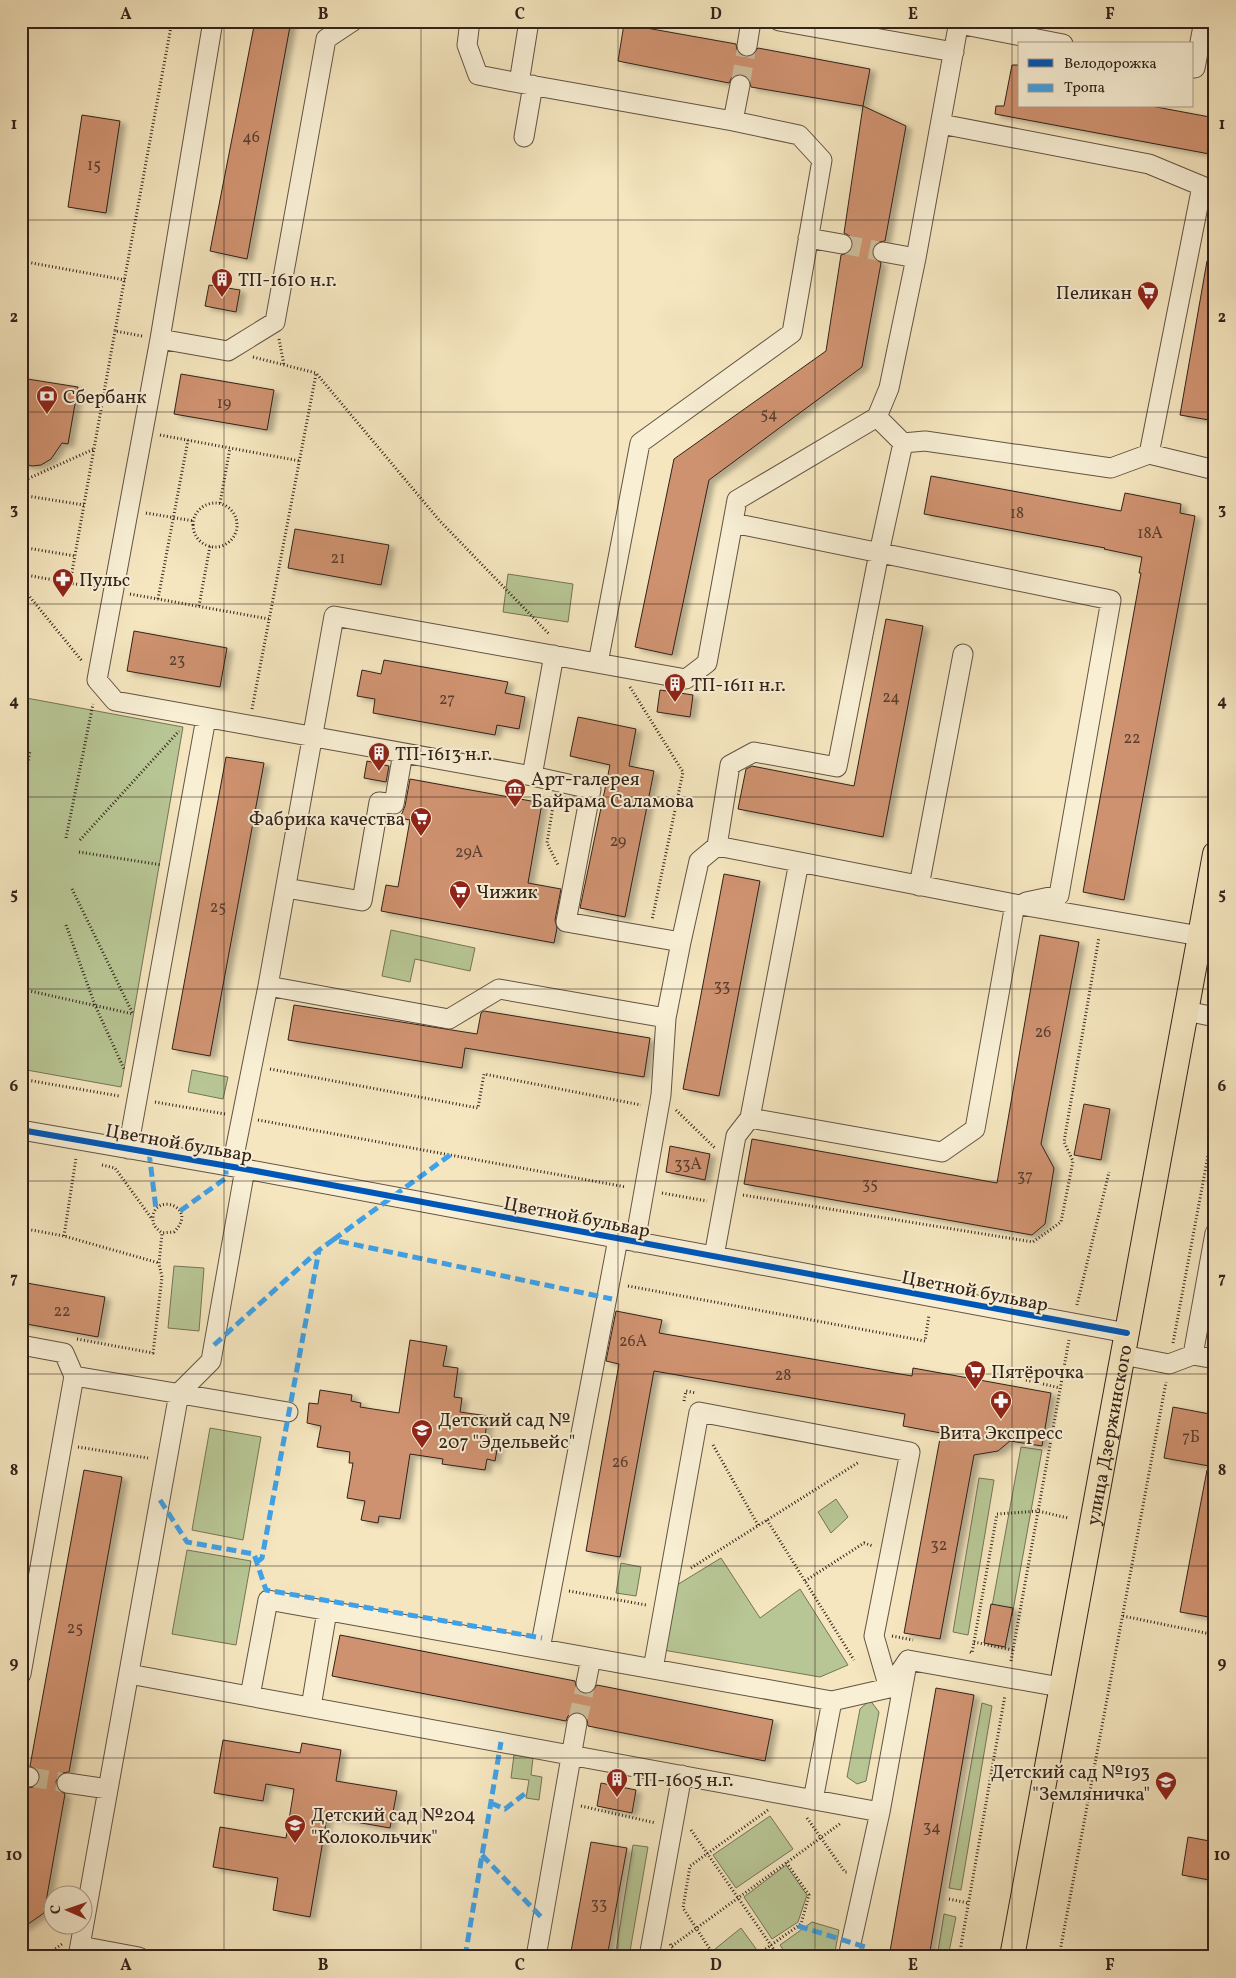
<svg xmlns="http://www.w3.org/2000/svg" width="1236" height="1978" viewBox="0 0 1236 1978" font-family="Vollkorn,serif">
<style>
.green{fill:#b8c695;stroke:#757458}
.building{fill:#cf926f;stroke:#32221a;filter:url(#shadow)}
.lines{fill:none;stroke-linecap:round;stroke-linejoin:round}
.minor-tunnel{stroke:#cebf9e;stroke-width:19;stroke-dasharray:19 9;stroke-linecap:butt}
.minor-casing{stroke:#635343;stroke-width:21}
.major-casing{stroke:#32221a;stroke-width:26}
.path{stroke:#32221a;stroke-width:3;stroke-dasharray:1 2.5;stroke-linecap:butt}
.minor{stroke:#f8efd5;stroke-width:19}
.major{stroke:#f5e6bf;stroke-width:24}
.quiet{stroke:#3ea2ea;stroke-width:5;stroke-dasharray:10 5;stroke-linecap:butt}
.cycleway-casing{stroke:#f8efd5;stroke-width:9}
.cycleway{stroke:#0057b8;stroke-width:6}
.grid{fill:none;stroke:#32221a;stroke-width:1;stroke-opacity:0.55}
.labels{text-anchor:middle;stroke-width:4;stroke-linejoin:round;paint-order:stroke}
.number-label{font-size:16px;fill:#593e2f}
.poi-label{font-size:19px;fill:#32221a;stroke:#f8efd5;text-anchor:start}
.street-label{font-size:19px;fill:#32221a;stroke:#f8efd5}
.neatline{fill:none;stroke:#32221a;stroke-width:2}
.grid-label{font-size:16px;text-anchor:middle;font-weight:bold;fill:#32221a}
</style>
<defs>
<filter id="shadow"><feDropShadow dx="5.5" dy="3" stdDeviation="2.5" flood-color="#0004"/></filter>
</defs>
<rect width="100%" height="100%" fill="#f5e6bf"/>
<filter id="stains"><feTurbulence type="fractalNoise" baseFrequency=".004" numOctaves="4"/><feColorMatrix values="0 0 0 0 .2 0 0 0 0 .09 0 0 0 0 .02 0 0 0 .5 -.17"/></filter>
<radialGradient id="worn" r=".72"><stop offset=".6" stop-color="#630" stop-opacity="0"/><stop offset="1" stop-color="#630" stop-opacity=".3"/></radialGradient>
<path class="green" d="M508,574L573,584L568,622L503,612Z
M21,697L183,727L121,1087L21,1069Z
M391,930L475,948L470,971L415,959L410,982L382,976Z
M192,1070L228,1077L223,1099L188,1092Z
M174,1266L204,1268L199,1331L168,1328Z
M210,1428L261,1437L243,1540L192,1530Z
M1021,1447L1042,1450L1012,1616L991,1612Z
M979,1478L994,1480L968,1635L953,1632Z
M836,1499L848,1517L831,1533L818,1512Z
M187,1550L251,1561L236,1645L172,1634Z
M721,1558L760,1618L800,1589L848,1665L820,1677L663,1650L672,1588Z
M621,1563L641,1567L636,1596L616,1593Z
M870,1700L879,1712L866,1781L857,1784L847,1777L860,1709Z
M982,1703L992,1706L961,1890L949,1888Z
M514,1755L533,1758L531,1775L542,1777L539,1800L526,1798L529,1780L511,1778Z
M770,1816L793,1849L736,1888L713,1855Z
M633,1845L648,1847L629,1957H615Z
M786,1865L807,1895L798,1922L772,1939L744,1897Z
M944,1914L956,1917L948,1957H937Z
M812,1922L839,1930L834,1957H788L780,1945Z
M741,1928L762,1957H720L715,1949Z"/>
<path class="building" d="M255,21H291L247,259L210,251Z
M624,24L736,44L737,50L745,57L751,56L758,48L870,69L863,106L751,87L748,77L742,74L732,77L729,83L618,61Z
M1012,65H1020V106H1151L1215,118V155L995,114L996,106H1004Z
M863,106L906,126L885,241L879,242L872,250L873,256L881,263L862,367L709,480L672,655L635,647L674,459L826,351L841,255L850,252L853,245L850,236L844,233Z
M82,115L120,121L106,213L68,207Z
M1207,261H1215V421L1180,415Z
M209,285L240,290L236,312L205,306Z
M181,374L274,390L267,430L174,414Z
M21,378L78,387L68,444L62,443L51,459L41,465L32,466L21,463Z
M931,476L1121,511L1125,493L1181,504L1180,513L1195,516L1124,900L1083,892L1141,573H1139L1142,557L1104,549L1105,548L924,514Z
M295,529L389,545L381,585L288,568Z
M886,619L923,626L883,837L738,809L746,769L752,766L854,786Z
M134,631L227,648L220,687L127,671Z
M384,660L508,682L505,693L525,697L519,729L497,725L495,735L373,713L375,699L357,696L362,670L381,674Z
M660,690L693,695L690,717L657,712Z
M578,717L636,729L629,766L654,771L625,917L580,908L610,765L570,756Z
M226,757L264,763L210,1056L172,1049Z
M367,761L389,766L386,782L364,778Z
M410,779L542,803L528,883L561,889L555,920L557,928L554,943L381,911L386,885L398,887L410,820L400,818L405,806Z
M724,874L760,881L719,1096L683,1089Z
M1040,935L1079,942L1041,1144L1054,1168L1045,1224L1032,1235L744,1184L752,1139L997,1183Z
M294,1005L477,1034L481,1013L484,1011L650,1038L644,1077L465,1048L462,1068L288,1040Z
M1084,1104L1110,1109L1101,1160L1074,1155Z
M670,1146L710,1154L705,1180L666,1172Z
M21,1282L105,1297L98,1337L21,1323Z
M616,1311L662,1320L659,1333L912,1376L913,1368L1051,1393L1042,1446L1010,1441L998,1451L974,1455L940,1639L904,1633L941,1433L903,1426L905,1414L654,1371L620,1557L586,1551L619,1364L606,1361Z
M410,1340L447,1346L443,1366L458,1368L454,1397L462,1398L460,1412L488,1416L485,1436L499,1439L495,1461L487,1459L485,1470L442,1464L443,1459L410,1454L400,1519L379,1516L378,1523L361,1520L365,1501L347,1498L353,1463H349L350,1452L317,1447L321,1426L307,1423L309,1403L318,1404L320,1390L352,1395L351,1401L361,1403L360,1407L399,1413Z
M1173,1407L1215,1415V1467L1164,1458Z
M84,1470L122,1477L69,1772L62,1773L56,1781L57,1788L65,1794L44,1913L21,1929V1816L26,1788L34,1787L40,1779L39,1772L30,1766Z
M1207,1470L1215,1471V1618L1180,1612Z
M991,1604L1013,1608L1005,1647L984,1643Z
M340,1635L575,1681L576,1687L583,1694L590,1693L597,1685L773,1720L765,1761L588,1726L587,1719L579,1712L573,1713L568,1716L566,1721L332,1676Z
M936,1688L974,1695L929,1957H889Z
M223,1740L300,1753L302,1743L341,1750L336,1781L397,1791L390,1828L327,1817L310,1917L273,1910L278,1878L213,1867L220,1827L286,1838L294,1789L266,1784L263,1801L214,1793Z
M601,1783L636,1790L632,1813L597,1806Z
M1188,1837L1215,1842V1881L1182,1875Z
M591,1842L627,1848L607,1957H570Z"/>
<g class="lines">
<path class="minor-tunnel" d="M740,85L747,46
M842,244L883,252
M577,1723L586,1683
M29,1777L67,1783"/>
<g class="minor-casing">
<path id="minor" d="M213,21L160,339L97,680L115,701L532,776L591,789L566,922L681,942
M470,21L467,45L478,75L519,83L529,21
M779,21L954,52
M959,24L1063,44
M747,46L751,21
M1192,68H1195L1204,21
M519,83L733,121L799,135L822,160L792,333L640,443L598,663
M733,121L740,85
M941,124L1149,164L1202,186L1215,195
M524,137L533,85
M1202,186L1149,454L1215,470
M808,238L842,244
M883,252L916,258L959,21
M160,339L228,351L275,322L326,39L353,21
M877,417L903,443
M903,443L925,441L1111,468L1149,454
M733,523L1111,600L1059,895L1026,902
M532,776L554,655
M717,846L730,765L754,752L837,767L879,553L903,443
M919,886L963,654
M286,888L362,901L379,802L394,804L403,753
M268,986L334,616L686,679L707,663L737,500L877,417L889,388L916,258
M1186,1011L1215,1017
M750,1118L942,1152L975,1129L1015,904
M21,1130L245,1169L1127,1333
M128,1149L206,718
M232,1166L268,986L449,1019L499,989L666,1018
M635,1242L661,1095L666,1018L681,942L699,861L717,846L1015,904L1200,936
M714,1256L736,1136L750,1118L799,862
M21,1345L64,1353L74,1376L21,1674
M1123,1355L1169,1364L1193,1355L1215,1359
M1193,1355L1215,1233
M74,1376L288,1412
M540,1649L618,1239
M908,1660L1060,1687
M653,1669L699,1412L910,1452L874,1636L889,1688
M129,1674L880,1812
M586,1683L591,1658
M250,1696L268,1600L832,1701L889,1688L908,1660
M311,1707L327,1611
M21,1776L29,1777
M67,1783L108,1789
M813,1800L832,1701
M80,1946L139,1957
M78,1957L179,1393L211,1361L245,1169
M536,1957L577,1723
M649,1957L682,1775
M848,1957L880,1812L906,1669"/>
</g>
<g class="major-casing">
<g id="major">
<path id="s1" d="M1012,1957L1215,854"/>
</g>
</g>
<path class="path" d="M21,28V34
M21,261L125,280
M142,336L115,331L172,21
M279,339L284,365
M253,357L316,373L439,520L550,635
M160,435L300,461
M21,478L25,480L21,498
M25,480L94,449
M21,495L84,505
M220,503L230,448
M193 525a22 22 0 1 1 44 0a22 22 0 1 1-44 0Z
M146,513L194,521
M21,547L75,556
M21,574L97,588
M70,583L115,331
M21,586L82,661
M130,594L269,619
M158,599L188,440
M199,606L210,546
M630,687L683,772L652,920
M252,709L316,374
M21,798L30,751
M554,800L547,843L558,865
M21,830L27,831
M66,838L93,704
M80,840L179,731
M79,852L162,865
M72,889L133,1014
M66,925L95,1005L124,1069
M21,927L26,918
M21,989L133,1014
M270,1069L478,1108L484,1074L641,1105
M21,1079L119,1096
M155,1102L225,1114
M676,1110L716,1149
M258,1120L626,1187
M102,1165L115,1168L152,1219
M662,1193L707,1201
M743,1195L1033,1242L1061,1222L1073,1161L1064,1142L1099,937
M21,1228L64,1236L159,1263
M64,1236L76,1158
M628,1286L925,1341L929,1315
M1077,1305L1109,1172
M77,1339L153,1353L162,1277L159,1264L162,1233L174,1232C199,1207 156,1193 153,1216C152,1225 156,1228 162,1233
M1173,1343L1215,1118
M1026,1380L1060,1388
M684,1401L686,1391L696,1393
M713,1445L758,1525
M78,1447L148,1458
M767,1520L854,1660
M691,1568L859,1462
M805,1581L864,1543L873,1546
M569,1591L646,1605
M1123,1616L1215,1635
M892,1636L913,1640
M974,1642L1013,1650
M970,1652L972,1653L997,1514L1038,1511L1068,1518
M1011,1661L1069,1340
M581,1806L656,1823
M807,1818L845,1872H848
M691,1830L779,1957
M949,1899L968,1903
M670,1944L679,1957
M672,1946L841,1823
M44,1957L62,1944
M715,1957L683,1908L690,1866L768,1810
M754,1957L801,1924L809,1895L786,1862
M959,1957L1005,1695
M1059,1957L1166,1382"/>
<use href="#minor" class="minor"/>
<use href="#major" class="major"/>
<path class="quiet" d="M149,1152L156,1209
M180,1211L226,1178V1165
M333,1240L450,1155
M214,1345L319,1250L333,1240L612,1299
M160,1500L187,1542L254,1554L266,1590L542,1638
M257,1562L262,1558L319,1250
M491,1803L505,1809L527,1792
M482,1855L543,1919
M798,1926L865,1947
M465,1957L501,1742"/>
<g class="cycleway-casing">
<path id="cycleway" d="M21,1130L245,1169L1127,1333"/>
</g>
<use href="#cycleway" class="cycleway"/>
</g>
<path class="grid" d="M224,21V1957M421,21V1957M618,21V1957M815,21V1957M1012,21V1957M21,220H1215M21,412H1215M21,604H1215M21,797H1215M21,989H1215M21,1181H1215M21,1374H1215M21,1566H1215M21,1758H1215"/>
<defs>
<g id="building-pin" transform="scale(1.125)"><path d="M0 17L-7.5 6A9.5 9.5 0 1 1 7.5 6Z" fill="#8f2418" stroke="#f8efd5"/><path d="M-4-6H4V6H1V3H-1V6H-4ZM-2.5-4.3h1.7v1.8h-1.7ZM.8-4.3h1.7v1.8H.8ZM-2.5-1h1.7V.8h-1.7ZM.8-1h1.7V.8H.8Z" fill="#fff"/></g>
<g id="supermarket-pin" transform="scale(1.125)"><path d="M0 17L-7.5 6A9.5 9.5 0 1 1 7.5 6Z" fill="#8f2418" stroke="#f8efd5"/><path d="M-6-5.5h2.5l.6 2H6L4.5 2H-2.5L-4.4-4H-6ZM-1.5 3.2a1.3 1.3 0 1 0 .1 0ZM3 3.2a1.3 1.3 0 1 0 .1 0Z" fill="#fff"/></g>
<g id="bank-pin" transform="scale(1.125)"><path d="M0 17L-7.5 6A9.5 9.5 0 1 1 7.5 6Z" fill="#8f2418" stroke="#f8efd5"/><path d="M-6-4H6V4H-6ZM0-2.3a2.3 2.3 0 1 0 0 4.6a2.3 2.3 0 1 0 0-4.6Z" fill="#fff"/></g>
<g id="pharmacy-pin" transform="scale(1.125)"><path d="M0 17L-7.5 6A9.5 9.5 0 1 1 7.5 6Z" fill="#8f2418" stroke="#f8efd5"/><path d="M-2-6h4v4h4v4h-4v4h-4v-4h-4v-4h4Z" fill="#fff"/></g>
<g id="museum-pin" transform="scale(1.125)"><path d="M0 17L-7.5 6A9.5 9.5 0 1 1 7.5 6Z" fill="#8f2418" stroke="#f8efd5"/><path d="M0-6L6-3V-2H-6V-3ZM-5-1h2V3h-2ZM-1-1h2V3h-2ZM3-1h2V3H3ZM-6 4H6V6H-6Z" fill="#fff"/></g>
<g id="school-pin" transform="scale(1.125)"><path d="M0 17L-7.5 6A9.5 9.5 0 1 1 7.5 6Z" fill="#8f2418" stroke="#f8efd5"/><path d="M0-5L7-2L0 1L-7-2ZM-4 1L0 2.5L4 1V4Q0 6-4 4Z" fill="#fff"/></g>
</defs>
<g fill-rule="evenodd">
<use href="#building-pin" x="222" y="279"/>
<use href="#supermarket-pin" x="1148" y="292"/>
<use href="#bank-pin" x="47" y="396"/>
<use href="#pharmacy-pin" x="63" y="579"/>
<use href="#building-pin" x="675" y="684"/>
<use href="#building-pin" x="379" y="753"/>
<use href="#museum-pin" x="515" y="789"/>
<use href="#supermarket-pin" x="421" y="818"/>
<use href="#supermarket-pin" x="460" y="891"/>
<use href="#supermarket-pin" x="975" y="1371"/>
<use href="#pharmacy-pin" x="1001" y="1401"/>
<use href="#school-pin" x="422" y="1430"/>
<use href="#building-pin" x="617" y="1779"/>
<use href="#school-pin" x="1166" y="1782"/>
<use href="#school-pin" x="295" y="1825"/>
</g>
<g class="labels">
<g class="number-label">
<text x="251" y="142">46</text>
<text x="94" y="170">15</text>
<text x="224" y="408">19</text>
<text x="769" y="419">54</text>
<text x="1017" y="518">18</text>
<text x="1150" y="538">18А</text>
<text x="338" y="563">21</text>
<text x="177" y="665">23</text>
<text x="891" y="702">24</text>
<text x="447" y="704">27</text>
<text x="1132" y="743">22</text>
<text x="618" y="846">29</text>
<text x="469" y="857">29А</text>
<text x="218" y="912">25</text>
<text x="722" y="991">33</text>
<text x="1043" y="1037">26</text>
<text x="688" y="1169">33А</text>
<text x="1025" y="1181">37</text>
<text x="870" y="1189">35</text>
<text x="62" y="1316">22</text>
<text x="633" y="1346">26А</text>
<text x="783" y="1380">28</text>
<text x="1191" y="1442">7Б</text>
<text x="620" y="1467">26</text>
<text x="939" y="1550">32</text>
<text x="75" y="1633">25</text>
<text x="932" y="1832">34</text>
<text x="599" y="1909">33</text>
</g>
<g class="poi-label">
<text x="238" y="286">ТП-1610 н.г.</text>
<text x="1132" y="299" text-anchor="end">Пеликан</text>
<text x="63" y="403">Сбербанк</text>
<text x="79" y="586">Пульс</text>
<text x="691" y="691">ТП-1611 н.г.</text>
<text x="395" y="760">ТП-1613 н.г.</text>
<text x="531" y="785">Арт-галерея<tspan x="531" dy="22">Байрама Саламова</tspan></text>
<text x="405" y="825" text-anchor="end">Фабрика качества</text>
<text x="476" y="898">Чижик</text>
<text x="991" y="1378">Пятёрочка</text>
<text x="438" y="1426">Детский сад №<tspan x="438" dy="22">207 "Эдельвейс"</tspan></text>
<text x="1001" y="1439" text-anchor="middle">Вита Экспресс</text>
<text x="1150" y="1778" text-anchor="end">Детский сад №193<tspan x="1150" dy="22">"Земляничка"</tspan></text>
<text x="633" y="1786">ТП-1605 н.г.</text>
<text x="311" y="1821">Детский сад №204<tspan x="311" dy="22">"Колокольчик"</tspan></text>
</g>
<g class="street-label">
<text transform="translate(179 1142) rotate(10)" y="7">Цветной бульвар</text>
<text transform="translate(577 1216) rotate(11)" y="7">Цветной бульвар</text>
<text transform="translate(975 1290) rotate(11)" y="7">Цветной бульвар</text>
<text dy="7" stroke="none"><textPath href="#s1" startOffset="531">улица Дзержинского</textPath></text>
</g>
</g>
<rect width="1236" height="1978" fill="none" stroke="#f5e6bf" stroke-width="55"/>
<rect x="1018" y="42" width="175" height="65" fill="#f8efd5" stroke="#a99d8a"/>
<rect x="1028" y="59" width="25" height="8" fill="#0057b8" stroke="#a99d8a"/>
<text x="1064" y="68" font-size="15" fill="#32221a">Велодорожка</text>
<rect x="1028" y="84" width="25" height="8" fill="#3ea2ea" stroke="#a99d8a"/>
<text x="1064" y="92" font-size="15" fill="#32221a">Тропа</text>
<g transform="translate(68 1910) rotate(272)"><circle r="24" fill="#f8efd5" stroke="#a99d8a"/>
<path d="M0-4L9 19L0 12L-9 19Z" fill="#8f2418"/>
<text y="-8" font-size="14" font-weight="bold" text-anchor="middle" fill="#32221a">С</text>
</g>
<rect x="28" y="28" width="1180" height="1922" class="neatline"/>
<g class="grid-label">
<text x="126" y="19">A</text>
<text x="323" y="19">B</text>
<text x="520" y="19">C</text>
<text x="716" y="19">D</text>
<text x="913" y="19">E</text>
<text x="1110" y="19">F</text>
<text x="14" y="129">1</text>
<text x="1222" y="129">1</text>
<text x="14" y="322">2</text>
<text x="1222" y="322">2</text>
<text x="14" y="514">3</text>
<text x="1222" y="514">3</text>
<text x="14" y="706">4</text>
<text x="1222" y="706">4</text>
<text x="14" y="899">5</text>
<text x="1222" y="899">5</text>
<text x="14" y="1091">6</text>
<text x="1222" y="1091">6</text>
<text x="14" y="1283">7</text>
<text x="1222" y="1283">7</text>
<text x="14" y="1475">8</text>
<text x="1222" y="1475">8</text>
<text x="14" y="1668">9</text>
<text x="1222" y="1668">9</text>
<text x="14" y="1860">10</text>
<text x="1222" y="1860">10</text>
<text x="126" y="1970">A</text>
<text x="323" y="1970">B</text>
<text x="520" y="1970">C</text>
<text x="716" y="1970">D</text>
<text x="913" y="1970">E</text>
<text x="1110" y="1970">F</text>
</g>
<rect width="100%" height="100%" filter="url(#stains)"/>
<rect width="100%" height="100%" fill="url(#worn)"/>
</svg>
